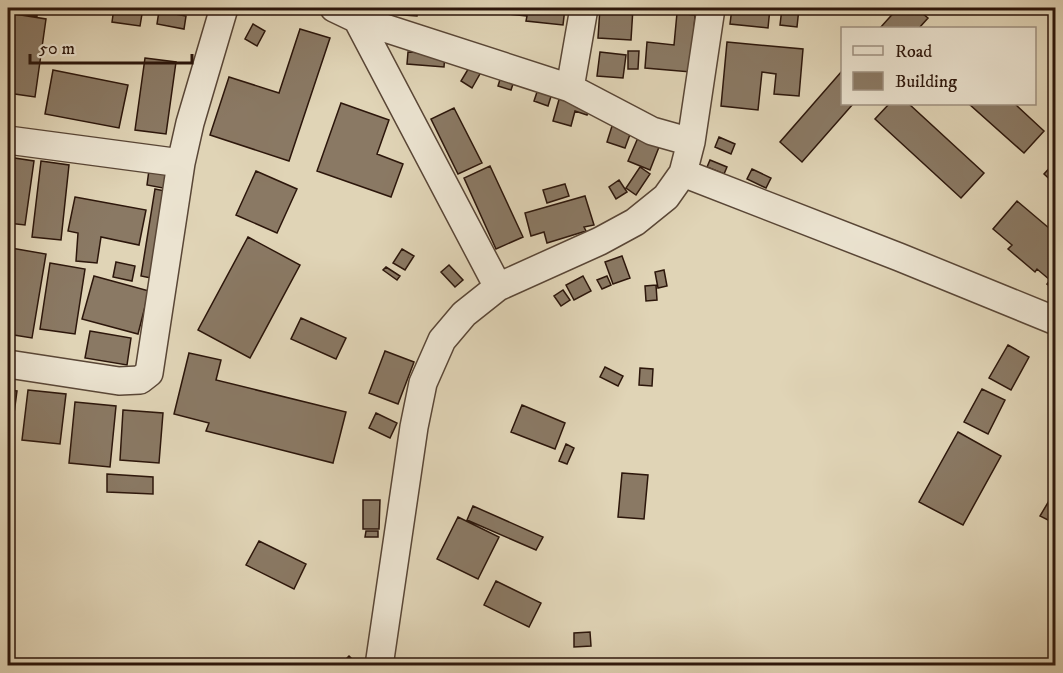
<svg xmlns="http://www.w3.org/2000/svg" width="1063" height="673" viewBox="0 0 1063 673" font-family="'IM FELL DW Pica',serif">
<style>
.building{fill:#8a7964;stroke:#2c160b;stroke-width:1.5}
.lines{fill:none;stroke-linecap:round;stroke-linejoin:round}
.minor-casing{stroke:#594636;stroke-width:30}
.minor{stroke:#ebe3d0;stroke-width:27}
</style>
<rect width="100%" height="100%" fill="#e0d4b6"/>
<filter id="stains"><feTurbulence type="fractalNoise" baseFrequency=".00333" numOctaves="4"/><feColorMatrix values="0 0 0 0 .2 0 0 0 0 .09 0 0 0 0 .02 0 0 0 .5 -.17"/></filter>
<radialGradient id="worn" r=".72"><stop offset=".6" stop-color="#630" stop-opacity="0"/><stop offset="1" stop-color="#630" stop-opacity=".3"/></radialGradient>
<path class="building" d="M14,8H38L37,16L13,13Z
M114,8H143L140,26L112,22Z
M160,8H191L190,13Z
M391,8H418L417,16L390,14Z
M508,8H565L563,25L526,21L527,16L507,14Z
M600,8H633L631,40L598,38Z
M732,8H770L768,28L730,24Z
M782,8H799L797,27L780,25Z
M898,8H916L928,18L919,28H880Z
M159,11L186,16L184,29L157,24Z
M8,13L46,19L35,97L8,93Z
M677,13L695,15L691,72L645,68L647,42L674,45Z
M253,24L265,31L257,46L245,39Z
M300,29L330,38L289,161L210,135L229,77L279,93Z
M727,42L803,49L799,96L774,94L776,74L762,72L758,110L721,106Z
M628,51H639L638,69H628Z
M408,52L445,54L444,67L407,64Z
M600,52L626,55L623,78L597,76Z
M145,58L176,62L166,134L135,130Z
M470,66L481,72L472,88L461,81Z
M53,70L128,85L119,128L45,114Z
M842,71V104H853L802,162L780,142Z
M502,73L515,78L511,90L498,86Z
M539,86L553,90L548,106L534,101Z
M560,96L590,104L587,115L575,111L571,126L553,121Z
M341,103L389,120L377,154L403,164L391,197L317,171Z
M889,104H909L984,173L961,198L875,119Z
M969,104H1015L1044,131L1024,153Z
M454,108L482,163L458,174L431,119Z
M613,123L632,129L625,148L607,142Z
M640,133L661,142L650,170L628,161Z
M719,137L735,144L731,154L715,147Z
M8,157L34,161L25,225L8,223Z
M710,160L727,167L724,174L707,167Z
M41,161L69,165L61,240L32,237Z
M1056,161V185L1044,174Z
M490,166L523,237L496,249L464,178Z
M640,167L650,174L636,195L626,188Z
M752,169L771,178L766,188L747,179Z
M149,170L171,175L168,189L147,185Z
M256,171L297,189L277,233L236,215Z
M619,180L627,192L616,199L609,187Z
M565,184L569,196L547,203L543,190Z
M155,189L170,192L156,279L141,276Z
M585,196L594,225L584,227L586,231L547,243L544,232L531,236L525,213Z
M75,197L146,210L139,245L101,237L97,263L76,261L78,233L68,231Z
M1017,201L1056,234V291L1047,284L1050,280L1037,269L1035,272L1008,249L1012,245L993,229Z
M248,237L300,265L250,358L198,330Z
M11,248L46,254L32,338L8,334V270Z
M402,249L414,256L405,270L393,263Z
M622,256L630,278L613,284L605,262Z
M116,262L135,266L132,281L113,277Z
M50,263L85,269L75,334L40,329Z
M449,265L463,280L455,287L441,272Z
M386,267L400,276L397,280L383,270Z
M664,270L667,286L658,288L655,272Z
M94,276L149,291L138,334L82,319Z
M583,276L591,291L574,300L566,285Z
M607,276L611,285L602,289L597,280Z
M656,285L657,300L646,301L645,286Z
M563,290L570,300L561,306L554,296Z
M301,318L346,338L336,359L291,339Z
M90,331L131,338L127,365L85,358Z
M1008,345L1029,357L1011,390L989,378Z
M385,351L414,362L398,404L369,393Z
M189,353L221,360L216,380L346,412L333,463L206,431L209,423L174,414Z
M605,367L623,376L618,386L600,377Z
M640,368L653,369L652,386L639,385Z
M982,389L1005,400L988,434L964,422Z
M8,390L17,391L9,451H8Z
M28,390L66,394L60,444L22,440Z
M75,402L116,406L110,467L69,463Z
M522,405L565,423L555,449L511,432Z
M123,410L163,413L159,463L120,460Z
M376,413L397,423L390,438L369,428Z
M958,432L1001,456L963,525L919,502Z
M566,444L574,448L567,464L559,461Z
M622,473L648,475L644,519L618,517Z
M107,474L153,477V494L107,492Z
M1056,489V524L1040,516Z
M363,500H380L379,529H363Z
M473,506L543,537L536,550L467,520Z
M458,517L499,537L478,579L437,559Z
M366,531H378V537H365Z
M259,541L306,564L294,589L246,565Z
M496,581L541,603L529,627L484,605Z
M590,632L591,646L574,647V633Z
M349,656L359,666H339Z"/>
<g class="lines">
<g class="minor-casing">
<path id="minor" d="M334,8L357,19L570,88L652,131L691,142
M358,11L357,19L498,287
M570,88L584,8
M8,140L181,163
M683,173L899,257L1056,321
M8,364L119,381L140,380L149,373L181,163L190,123L224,8
M379,666L414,427L423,383L442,340L464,314L498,287L600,241L635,222L666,197L683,173L691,142L711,8"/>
</g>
<use href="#minor" class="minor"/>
</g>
<rect width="1063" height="673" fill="none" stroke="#e0d4b6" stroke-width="30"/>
<rect x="9" y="9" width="1045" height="655" fill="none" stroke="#2c160b" stroke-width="3"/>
<rect x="15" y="15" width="1033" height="643" fill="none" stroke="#2c160b" stroke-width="1.5"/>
<rect x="841" y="27" width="195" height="78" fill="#ebe3d0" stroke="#9f9181" stroke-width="1.5"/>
<rect x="853" y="46" width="30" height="9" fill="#ebe3d0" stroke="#9f9181" stroke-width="1.5"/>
<text x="895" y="57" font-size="18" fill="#2c160b">Road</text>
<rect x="853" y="72" width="30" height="18" fill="#8a7964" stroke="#9f9181" stroke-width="1.5"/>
<text x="895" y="87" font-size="18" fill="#2c160b">Building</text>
<path d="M30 54v9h162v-9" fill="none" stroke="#2c160b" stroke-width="3"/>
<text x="39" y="54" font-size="18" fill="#2c160b" stroke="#ebe3d0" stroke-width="4.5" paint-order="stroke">50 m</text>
<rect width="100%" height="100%" filter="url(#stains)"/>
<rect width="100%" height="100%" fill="url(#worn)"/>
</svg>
